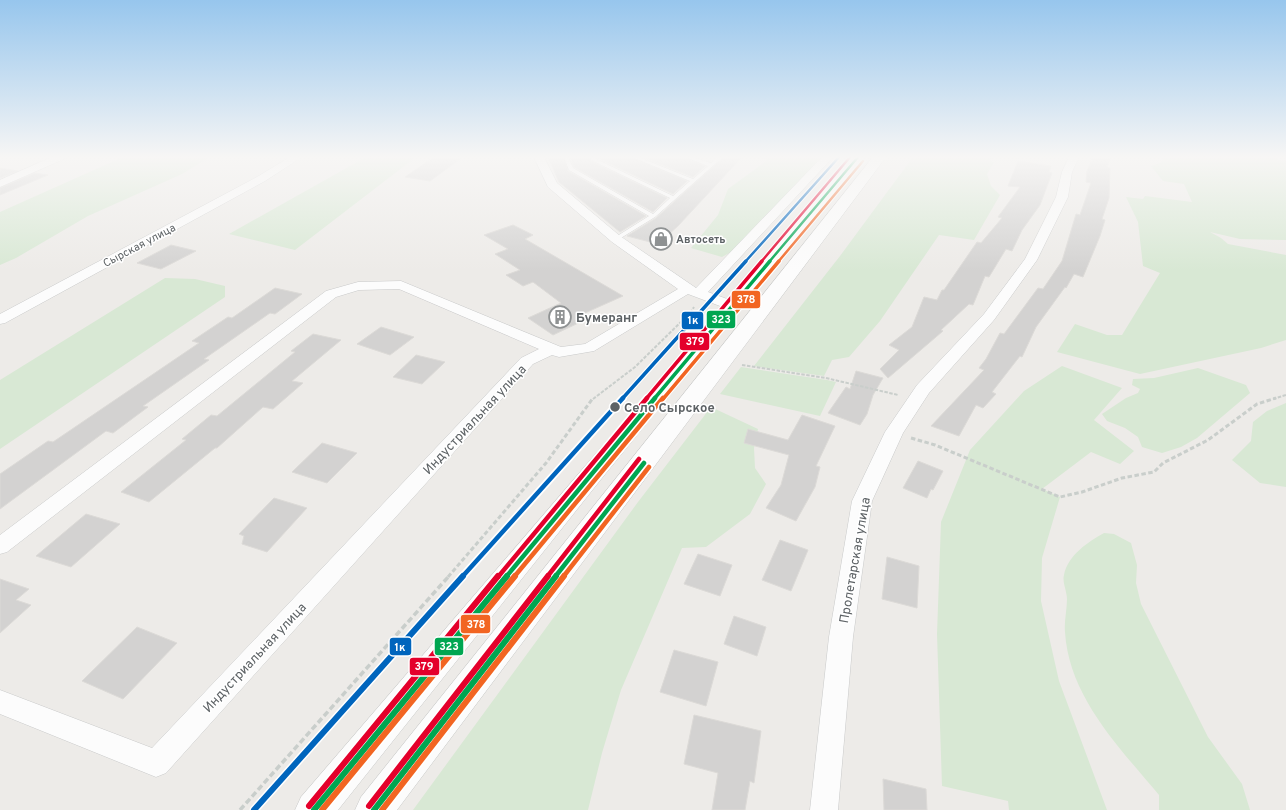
<svg xmlns="http://www.w3.org/2000/svg" width="1286" height="810" viewBox="0 0 1286 810" font-family="Overpass,sans-serif">
<style>
.green{fill:#d8e8d4}
.building{fill:#d3d2d1;stroke:#dcdad7}
.lines{fill:none;stroke-linecap:round;stroke-linejoin:round}
.lane-casing{stroke:#c9caca;stroke-width:1}
.street-casing{stroke:#c9caca;stroke-width:1}
.secondary-casing{stroke:#c7c8c7;stroke-width:1}
.path-far2{stroke:#c9cecb;stroke-width:2;stroke-dasharray:3.5 1.5;stroke-linecap:butt}
.path-far1{stroke:#c9cecb;stroke-width:3;stroke-dasharray:4.5 2.5;stroke-linecap:butt}
.path{stroke:#c9cecb;stroke-width:3.5;stroke-dasharray:6 3;stroke-linecap:butt}
.lane{fill:#fcfcfc;fill-rule:evenodd}
.street{fill:#fcfcfc;fill-rule:evenodd}
.secondary{fill:#fcfcfc;fill-rule:evenodd}
.bus-1-far3-casing{stroke:#fff;stroke-width:4.5}
.bus-1-far2-casing{stroke:#fff;stroke-width:6}
.bus-1-far1-casing{stroke:#fff;stroke-width:8}
.bus-1-casing{stroke:#fff;stroke-width:9}
.bus-2-far3-casing{stroke:#fff;stroke-width:4.5}
.bus-2-far2-casing{stroke:#fff;stroke-width:6}
.bus-2-far1-casing{stroke:#fff;stroke-width:8}
.bus-2-casing{stroke:#fff;stroke-width:9}
.bus-3-far3-casing{stroke:#fff;stroke-width:4.5}
.bus-3-far2-casing{stroke:#fff;stroke-width:6}
.bus-3-far1-casing{stroke:#fff;stroke-width:8}
.bus-3-casing{stroke:#fff;stroke-width:9}
.bus-1-far3{stroke:#00a651;stroke-width:2.5}
.bus-1-far2{stroke:#00a651;stroke-width:3.5}
.bus-1-far1{stroke:#00a651;stroke-width:4.5}
.bus-1{stroke:#00a651;stroke-width:6}
.bus-2-far3{stroke:#f26522;stroke-width:2.5}
.bus-2-far2{stroke:#f26522;stroke-width:3.5}
.bus-2-far1{stroke:#f26522;stroke-width:4.5}
.bus-2{stroke:#f26522;stroke-width:6}
.bus-3-far3{stroke:#e4002b;stroke-width:2.5}
.bus-3-far2{stroke:#e4002b;stroke-width:3.5}
.bus-3-far1{stroke:#e4002b;stroke-width:4.5}
.bus-3{stroke:#e4002b;stroke-width:6}
.tram-1-far3-casing{stroke:#fff;stroke-width:4.5}
.tram-1-far2-casing{stroke:#fff;stroke-width:6}
.tram-1-far1-casing{stroke:#fff;stroke-width:8}
.tram-1-casing{stroke:#fff;stroke-width:9}
.tram-1-far3{stroke:#0065bd;stroke-width:2.5}
.tram-1-far2{stroke:#0065bd;stroke-width:3.5}
.tram-1-far1{stroke:#0065bd;stroke-width:4.5}
.tram-1{stroke:#0065bd;stroke-width:6}
.stop-dot{fill:#5d6265;stroke:#fff;stroke-width:1.5}
.labels{text-anchor:middle;stroke-width:3;stroke-linejoin:round;paint-order:stroke}
.far-poi-label{font-size:11px;font-weight:bold;fill:#5d6265;stroke:#fff;text-anchor:start}
.far-street-label{font-size:11px;fill:#5d6265;stroke:#fff}
.poi-label{font-size:13px;font-weight:bold;fill:#5d6265;stroke:#fff;text-anchor:start}
.stop-label{font-size:13px;font-weight:bold;fill:#5d6265;stroke:#fff;text-anchor:start}
.street-label{font-size:13px;fill:#5d6265;stroke:#fff}
.line-badge{stroke:#fff;stroke-width:1.5}
.badge-label{font-size:11px;text-anchor:middle;font-weight:bold;fill:#fff}
</style>
<rect width="100%" height="100%" fill="#edebe8"/>
<path class="green" d="M123,157H210L182,174L88,216L16,258L0,265V212Z
M366,157H416L295,250L229,234Z
M767,157H822L731,252L722,257L691,248L718,215L728,189L765,162Z
M913,157H992L989,161L994,162L987,174L991,186L1000,195L974,240L939,235L880,321L849,357L832,360L824,376L754,366L840,256Z
M1164,157H1266L1286,161V240L1240,239L1210,232L1221,238L1228,244L1286,255V340L1261,348L1140,374L1057,352L1075,324L1107,335H1122L1160,273L1143,266L1138,222L1126,197L1143,199L1145,196L1192,202L1184,184L1163,181L1151,166L1162,162Z
M165,278L195,279L225,286V297L0,449V380Z
M1062,366L1122,388L1094,420L1134,451L1120,464L1091,452L1042,489L1060,497L1042,558L1041,601L1059,681L1107,810H1009L1008,801L942,786L937,634L941,522L970,450L1024,391Z
M741,367L827,380L836,382L820,416L720,394Z
M1198,368L1246,385L1250,393L1197,438L1181,447L1162,453L1142,447L1138,437L1125,428L1107,421L1102,414L1126,398L1138,393L1140,389L1132,385L1133,379L1154,378Z
M1286,403V487L1260,483L1232,460L1251,441L1253,422L1267,411Z
M711,407L758,429L754,448L755,468L766,484L750,514L706,547L682,548L621,690L602,753L588,810H413L638,502Z
M1104,533L1114,534L1131,543L1137,565L1136,583L1141,604L1208,737L1242,784L1250,810H1159V795C1119,747 1069,697 1065,632C1064,621 1067,610 1067,599C1067,591 1062,582 1064,575C1068,555 1088,542 1104,533Z"/>
<path class="building" d="M434,157H463L430,181L405,177Z
M548,157H563L568,171L646,216L620,232L559,182Z
M570,157H590V161L667,198L653,212L574,167Z
M598,157H631L687,181L673,194L598,158Z
M642,157H684L705,166L693,177Z
M724,157H742L678,226L658,244L627,236L656,218Z
M1093,157H1111L1107,167L1110,168L1109,198L1102,219L1105,220L1100,236L1083,277L1074,274L1066,288L1065,287L1036,327L1022,357L1020,356L992,392L996,394L983,408L976,405L959,436L931,426L984,370L979,368L986,359L1000,333L1004,334L1038,288L1043,289L1062,261L1076,214L1080,215L1091,183L1086,182L1087,171Z
M1018,161L1051,166L1049,172L1052,173L1040,205L1022,230L1012,251L1006,249L989,277L985,276L973,305L969,304L941,330L943,331L888,378L880,369L899,350L889,345L912,327L924,297L937,300L942,290H944L977,242L981,243L1002,218L998,217L1020,187L1008,186Z
M0,168L18,171L0,178Z
M35,173L48,175L0,195V188Z
M513,225L533,235L525,239L623,296L585,313L591,317L553,335L528,318L561,303L533,282L523,286L506,275L520,270L495,254L508,249L484,235Z
M171,245L196,251L161,269L137,263Z
M275,288L302,294L275,314L270,313L204,359L209,360L143,406L148,407L113,433L106,431L0,509V474L48,441L53,442L199,343L192,341L228,317L232,318Z
M381,327L414,337L390,355L357,344Z
M313,334L341,340L292,381L303,383L273,409L263,407L217,448H215L149,502L121,492L186,440L182,439L211,415L217,416L295,352L291,351Z
M416,355L445,362L422,384L393,377Z
M856,371L883,378L873,395L867,414L860,425L828,413L846,387L850,389Z
M802,415L835,426L816,466L820,467L815,487L796,521L766,508L781,485L789,455L744,443L748,429L788,440Z
M322,443L357,453L327,483L292,472Z
M918,461L943,471L933,490L931,489L927,498L903,488Z
M274,498L307,508L267,552L242,544L244,536L239,534Z
M86,514L120,524L71,567L36,556Z
M780,540L808,550L791,591L762,580Z
M698,554L732,565L720,596L684,584Z
M887,557L919,566L917,608L882,599Z
M0,579L29,589L16,600L31,605L0,633Z
M734,616L766,627L757,656L724,644Z
M137,627L177,643L123,699L82,681Z
M674,650L718,662L706,706L660,692Z
M694,715L761,731L754,783L750,781L745,810H712L718,773L684,764Z
M883,779L926,789L927,810H884Z"/>
<g class="lines">
<g class="lane-casing">
<path id="lane" d="M564,157H568L573,168L653,214L670,198L591,160V158L597,157L596,159L673,196L690,181L632,157H638L693,179L708,166L685,157H692L711,163L718,157H723L655,217L616,241L613,239L614,238L649,216L569,170Z"/>
</g>
<g class="street-casing">
<path id="street" d="M52,157H66L64,159L0,187V180Z
M290,157H302L265,181L5,323L0,324V314L257,177Z
M534,157H544L557,183L620,236L696,288L822,157H833L708,292L738,303L740,306L738,309L733,310L728,309L688,294L594,351L559,357L552,355L533,364L166,773L156,777L0,714V690L152,748L521,358L539,349L399,289L359,290L336,297L7,552L0,554V535L326,291L358,282L401,281L561,347L585,344L678,289L612,242L548,187Z
M1069,157H1079L1072,172L1068,197L1037,260L994,320L929,393L903,433L872,501L853,637L838,810H810L829,637L852,501L885,432L917,385L984,314L1025,259L1056,197L1062,172Z"/>
</g>
<g class="secondary-casing">
<path id="secondary" d="M851,157H864L606,473L338,810H295L301,797Z
M873,157H886L397,810H355L361,797Z"/>
</g>
<path class="path-far2" d="M742,365L826,378L898,395
M593,399L635,367L691,312L694,307
M1273,399L1286,395"/>
<path class="path-far1" d="M911,438L935,445L1060,497L1082,492L1122,478L1154,472L1163,463L1208,440L1257,404L1276,398
M448,577L546,463L593,398"/>
<path class="path" d="M240,810L449,576"/>
<use href="#lane" class="lane"/>
<use href="#street" class="street"/>
<use href="#secondary" class="secondary"/>
<g class="bus-1-far3-casing">
<path id="bus-1-far3" d="M769,262L858,157"/>
</g>
<g class="bus-1-far2-casing">
<path id="bus-1-far2" d="M654,399L770,261"/>
</g>
<g class="bus-1-far1-casing">
<path id="bus-1-far1" d="M506,577L655,398
M555,577L644,463"/>
</g>
<g class="bus-1-casing">
<path id="bus-1" d="M314,810L507,576
M374,810L556,576"/>
</g>
<g class="bus-2-far3-casing">
<path id="bus-2-far3" d="M778,262L863,161"/>
</g>
<g class="bus-2-far2-casing">
<path id="bus-2-far2" d="M663,399L779,261"/>
</g>
<g class="bus-2-far1-casing">
<path id="bus-2-far1" d="M514,577L663,398
M563,577L649,467"/>
</g>
<g class="bus-2-casing">
<path id="bus-2" d="M322,810L515,576
M382,810L564,576"/>
</g>
<g class="bus-3-far3-casing">
<path id="bus-3-far3" d="M761,262L850,157"/>
</g>
<g class="bus-3-far2-casing">
<path id="bus-3-far2" d="M646,399L762,261"/>
</g>
<g class="bus-3-far1-casing">
<path id="bus-3-far1" d="M498,577L647,398
M547,577L639,459"/>
</g>
<g class="bus-3-casing">
<path id="bus-3" d="M309,806L498,576
M369,806L548,576"/>
</g>
<use href="#bus-1-far3" class="bus-1-far3"/>
<use href="#bus-1-far2" class="bus-1-far2"/>
<use href="#bus-1-far1" class="bus-1-far1"/>
<use href="#bus-1" class="bus-1"/>
<use href="#bus-2-far3" class="bus-2-far3"/>
<use href="#bus-2-far2" class="bus-2-far2"/>
<use href="#bus-2-far1" class="bus-2-far1"/>
<use href="#bus-2" class="bus-2"/>
<use href="#bus-3-far3" class="bus-3-far3"/>
<use href="#bus-3-far2" class="bus-3-far2"/>
<use href="#bus-3-far1" class="bus-3-far1"/>
<use href="#bus-3" class="bus-3"/>
<g class="tram-1-far3-casing">
<path id="tram-1-far3" d="M745,262L839,157"/>
</g>
<g class="tram-1-far2-casing">
<path id="tram-1-far2" d="M622,399L746,261"/>
</g>
<g class="tram-1-far1-casing">
<path id="tram-1-far1" d="M462,577L623,398"/>
</g>
<g class="tram-1-casing">
<path id="tram-1" d="M254,810L463,576"/>
</g>
<use href="#tram-1-far3" class="tram-1-far3"/>
<use href="#tram-1-far2" class="tram-1-far2"/>
<use href="#tram-1-far1" class="tram-1-far1"/>
<use href="#tram-1" class="tram-1"/>
</g>
<linearGradient id="sky" x2="0" y2="1"><stop stop-color="#97c6ed"/><stop offset="0.58" stop-color="#f7f6f5"/><stop offset="1" stop-color="#f7f6f5" stop-opacity="0"/></linearGradient>
<rect width="1286" height="271" fill="url(#sky)"/>
<defs>
<g id="shop-ring" transform="scale(1.15)"><circle r="9.5" fill="#fff" stroke="#8f9293" stroke-width="1.5"/><path d="M-5-2.5h2.3a2.7 3.5 0 0 1 5.4 0H5L5.5 6h-11ZM-1.5-2.5h3a1.5 2.3 0 0 0-3 0Z" fill="#8f9293"/></g>
<g id="building-ring" transform="scale(1.15)"><circle r="9.5" fill="#fff" stroke="#8f9293" stroke-width="1.5"/><path d="M-4-6H4V6H1V3H-1V6H-4ZM-2.5-4.3h1.7v1.8h-1.7ZM.8-4.3h1.7v1.8H.8ZM-2.5-1h1.7V.8h-1.7ZM.8-1h1.7V.8H.8Z" fill="#8f9293"/></g>
</defs>
<g fill-rule="evenodd">
<use href="#shop-ring" x="661" y="239"/>
<use href="#building-ring" x="560" y="317"/>
</g>
<circle class="stop-dot" cx="615" cy="407" r="5.5"/>
<g class="labels">
<g class="far-poi-label">
<text x="676" y="243">Автосеть</text>
</g>
<g class="far-street-label">
<text transform="translate(139 245) rotate(-28)" y="4">Сырская улица</text>
</g>
<g class="poi-label">
<text x="576" y="322">Бумеранг</text>
</g>
<g class="stop-label">
<text x="624" y="412">Село Сырское</text>
</g>
<g class="street-label">
<text transform="translate(474 419) rotate(-47)" y="5">Индустриальная улица</text>
<text transform="translate(854 560) rotate(-80)" y="5">Пролетарская улица</text>
<text transform="translate(254 657) rotate(-47)" y="5">Индустриальная улица</text>
</g>
</g>
<g class="line-badge">
<rect x="731" y="290" width="30" height="19" rx="4" fill="#f26522"/>
<rect x="706" y="310" width="30" height="19" rx="4" fill="#00a651"/>
<rect x="681" y="311" width="23" height="19" rx="4" fill="#0065bd"/>
<rect x="679" y="332" width="31" height="19" rx="4" fill="#e4002b"/>
<rect x="460" y="614" width="31" height="20" rx="4" fill="#f26522"/>
<rect x="434" y="637" width="30" height="19" rx="4" fill="#00a651"/>
<rect x="389" y="637" width="23" height="19" rx="4" fill="#0065bd"/>
<rect x="409" y="657" width="31" height="19" rx="4" fill="#e4002b"/>
</g>
<g class="badge-label">
<text x="746" y="303">378</text>
<text x="721" y="323">323</text>
<text x="693" y="324">1к</text>
<text x="695" y="345">379</text>
<text x="476" y="628">378</text>
<text x="449" y="650">323</text>
<text x="400" y="651">1к</text>
<text x="424" y="670">379</text>
</g>
</svg>
